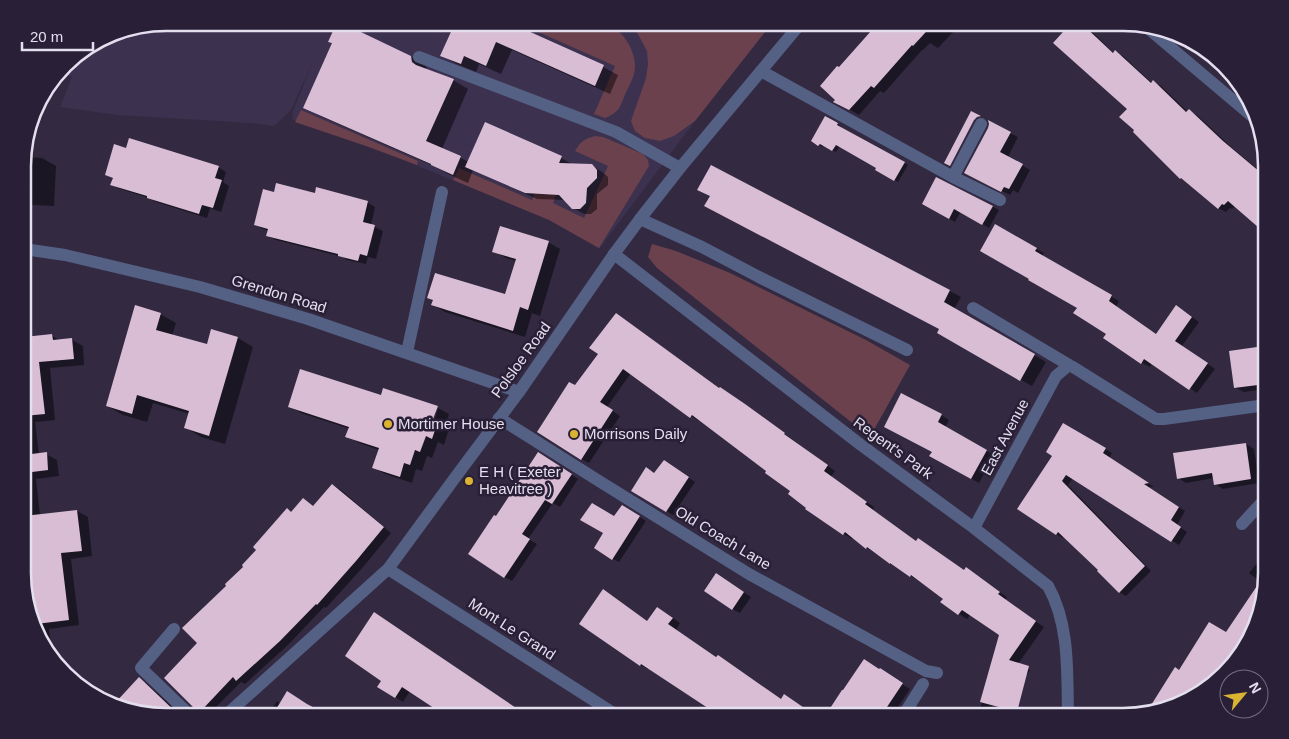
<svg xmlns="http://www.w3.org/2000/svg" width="1289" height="739" viewBox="0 0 1289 739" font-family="Helvetica,sans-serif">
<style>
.built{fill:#3c314f}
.green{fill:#6b414d}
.shadow{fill:#0007}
.building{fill:#d8bdd4}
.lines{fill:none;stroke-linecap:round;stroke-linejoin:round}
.service{stroke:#546084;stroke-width:12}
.minor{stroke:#546084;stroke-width:12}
.tertiary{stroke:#546084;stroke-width:12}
.poi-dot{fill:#dab333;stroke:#292037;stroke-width:2}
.labels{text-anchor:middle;stroke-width:5;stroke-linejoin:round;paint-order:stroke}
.street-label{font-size:15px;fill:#e4dfee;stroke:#292037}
.poi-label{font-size:15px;fill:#e4dfee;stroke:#292037;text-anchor:start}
.rim{fill:none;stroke:#e4dfee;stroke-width:2.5}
</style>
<rect width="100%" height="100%" fill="#332a42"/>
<path class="built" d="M167,23H772L695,121L599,249L550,220L369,146L292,119L293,111L312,63L291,110L274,126L252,123L118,115L60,107L72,77L61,72L71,58L112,33Z"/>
<path class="green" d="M518,23H607C624,31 639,54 634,74C632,80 629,87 626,92C620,107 620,112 605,118L594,114L615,66Z
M630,23H772L695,121L674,136L660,141L645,138L635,131L631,121L646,78L648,64L647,51L633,25Z
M301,110L418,161L417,165L366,146L295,122Z
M595,136L603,137L643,154L648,160L649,166L599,248L549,220L453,180L459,168L532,200L540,181L559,188L553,203L584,218L608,166L575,151C580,142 584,139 595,136Z
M652,244L676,251L730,273L866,340L910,365L870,437L657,268L648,257Z"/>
<path class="shadow" d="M456,23H512L511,25L603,67L618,75L610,94L512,50L501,74L479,64L476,72L457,64L442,56Z
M880,23H952H951L956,29L938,48L930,43L923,50H922L884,93L880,91L859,115L835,101L840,69Z
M1073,23H1081L1084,24L1114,53L1115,52L1123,56L1152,83L1153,82L1161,86L1188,112L1189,111L1197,115L1231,147L1266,176V230L1261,227L1236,205L1232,209L1230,208L1226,212L1218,208L1189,183L1181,178L1136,130L1128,109Z
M411,57L426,66L427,70L453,80L468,89L442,149L469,162L486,124L561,158L572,164L591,165L602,172L608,177V185L597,194V209L591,214H584L573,208L566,200L537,199L473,170L468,183L448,174L436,167L320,116L305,107Z
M826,117L841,126L839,128L908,165L898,182L877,169L878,167L840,146L836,152L824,145L822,147L819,145Z
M32,122L29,157L42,158L56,166L54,206L31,205L24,201V148Z
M1010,133L1018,137L1008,157L1030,170L1018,193L1013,190L1010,195L974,177Z
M127,150L218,167L226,172L223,182L229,186L221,212L210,208L207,218L156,202L149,198L120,189L112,184L114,179L106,175Z
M711,166L961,297L954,309L1046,362L1032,386L938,333L941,329L711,196Z
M937,179L999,210L989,228L961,211L955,222L923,204Z
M275,193L316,194L367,202L375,207L371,225L383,231L376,259L368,257L366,264L347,260L343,257L276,240L268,236L269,231L263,229L255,225Z
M996,226L1044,253L1042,257L1119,301L1116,307L1157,335L1184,311L1199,322L1182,346L1215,369L1197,393L1152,363L1150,367L1142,363L1079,307Z
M548,242L560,249L540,316L532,313L525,337L445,312L433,305L506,296L516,261L506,258L494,251Z
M24,301L28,303L31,337L52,336L60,340H72L83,346L84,365L50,368L55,420L35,422L39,454H46L57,460L59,476L36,479L40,515L77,511L88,517L92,556L71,559L79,625L49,629L51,644L44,645L24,591Z
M160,314L176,323L172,336L207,346L238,338L253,347L225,444L201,437L186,428L190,414L153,403L147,422L123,415L107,406Z
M1263,348L1266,349V389L1244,392L1236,388Z
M599,354L720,389L754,411L835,471L831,477L874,507L873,510L917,542L927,545L965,571L974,574L1007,597L1005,600L1044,627L1018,664L1030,670L999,716H978L1001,635L971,614L967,619L959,614L942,602L945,598L867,548L853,537L852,539L844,534L807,509L792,491L768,471L700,420L699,421L691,416L631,373L607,407L620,416L589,463L581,459L575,387Z
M381,397L437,407L438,408H436L430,425L433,426L438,408L449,414L445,427L449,429L444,445L438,442L432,458L427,456L422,471L416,469L412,483L385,474L373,467L379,450L359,443L347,436L350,429L301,413L289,406Z
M941,415L949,420L945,428L994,455L979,483L931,456L933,452L893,431Z
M1064,424L1112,453L1109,458L1154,487H1149L1185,511L1177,525L1187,532L1179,545L1073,478L1068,485L1151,571L1126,596L1119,592L1100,570L1064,536L1063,538L1056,534L1054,455Z
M1246,444L1254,449L1259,483L1223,489L1215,484L1214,478L1186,483L1178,478Z
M546,458L578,479L560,507L553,503L528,539L537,544L512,581L504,577L496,517Z
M670,465L695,482L673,515L632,491Z
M333,485L341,490L391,533L364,566L326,608L324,607L288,645L245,684L241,682L207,716L199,712V643L228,586L303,499L314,507Z
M622,506L646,521L619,562L613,559L605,533Z
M1266,552V582L1247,644L1216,678L1209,674L1197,694L1162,706L1155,702L1180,671L1227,633L1261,582L1249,573Z
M724,579L751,597L740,613L732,609Z
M612,596L648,622L666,613L680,623L676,630L782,700L785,695L814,715L813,716H714L716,712L649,668L648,669L640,665Z
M383,619L528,716H449L410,691L403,702L395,697L383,681Z
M872,666L910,689L892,716H833L828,713Z
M139,679L147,684L182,716H166L116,703Z
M287,693L328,716H267L277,701L281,704Z
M938,709L946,714L950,716H933Z"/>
<path class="building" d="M337,22H340L411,56L412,62L416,65L454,79L426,141L461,156L453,175L431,165V164L303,108L332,43L328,42Z
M452,22H508L604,65L595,86L496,42L486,66L464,56L461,64L440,56L455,23Z
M879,22H935L913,46L912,45L874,88L871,86L849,110L833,102L835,100L820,86L837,66L839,67Z
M1072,22H1080L1113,53L1115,50L1151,83L1153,80L1186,112L1189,109L1223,141L1266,177V234L1228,201L1224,205L1222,204L1218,209L1181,178L1180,179L1133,132L1134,130L1119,117L1127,109L1053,43Z
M971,111L981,116L977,117L974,120L950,166L944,163Z
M825,116L838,123L837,125L905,162L894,181L875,170L876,168L836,145L832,151L820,144L818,146L811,141Z
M988,120L1011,132L1000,152L1023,164L1009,189L1004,187L1001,192L964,173L988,128L989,124Z
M485,122L562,156L559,163L592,164L597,170V178L587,188L586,203L580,209H572L559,195L525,193L465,167Z
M129,138L219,166L215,178L222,180L213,208L202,205L199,214L147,198V196L110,185L113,178L105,175L114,144L126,148Z
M711,165L950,290L944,302L1035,354L1020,381L937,333L939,329L704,206L710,196L697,190Z
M936,177L993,206L982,225L954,209L949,219L922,204Z
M276,183L315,193L316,187L368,201L363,222L375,225L367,256L360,254L358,261L338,256V254L266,236L268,229L254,225L263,189L274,192Z
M995,224L1037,248L1035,251L1112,295L1109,301L1156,334L1176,305L1192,317L1175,341L1208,363L1189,390L1144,359L1141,364L1103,338L1106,334L1073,313L1077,308L1028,280L1029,279L980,251Z
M500,226L549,241L528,310L520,307L513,331L431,305L433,300L427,298L435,273L505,294L516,259L492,252Z
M135,305L161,313L156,330L207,344L211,329L238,337L209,436L184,428L189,411L137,395L132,414L106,406Z
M616,313L719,388L720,387L745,404L785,433L784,434L828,465L824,471L867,502L865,504L916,541L918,538L964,570L966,567L1000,592L998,594L1036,621L1009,660L1029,666L1017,712L980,702L999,635L962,610L958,615L940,602L943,599L911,575L910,577L890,563V564L867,547L866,549L845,532L843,535L805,509L806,508L788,494L790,491L765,473L766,471L692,415L690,418L623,369L600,402L613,410L581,460L537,432L569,382L575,385L598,354L589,348Z
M52,334L53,340L72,338L74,359L39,362L45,414L24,416V337Z
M1264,346L1265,358H1266V384L1234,388L1229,351Z
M300,369L381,395L383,388L438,406L433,419L438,421L432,439L426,436L420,452L415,450L410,465L404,463L400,477L372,468L379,448L345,437L349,427L288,407Z
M901,393L942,414L938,422L987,450L971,479L929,456L932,452L884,427Z
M1063,423L1106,448L1103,453L1149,483L1144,484L1179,507L1171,520L1181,527L1171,542L1066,475L1062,481L1145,566L1119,593L1097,571L1098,570L1058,532L1056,535L1017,509L1052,456L1046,452Z
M1246,443L1251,479L1214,485L1212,473L1177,479L1173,453Z
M47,452L48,470L24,473V455Z
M538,452L572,474L552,504L545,500L522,534L530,539L504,578L468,554L494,515L496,516Z
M664,460L689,477L666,512L631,491L646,467L654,473Z
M332,484L384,527L356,561L317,605L316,604L280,641L236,681L233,677L199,713L164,678L197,643L182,628L226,586L225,584L243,567L242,565L256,550L253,547L287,508L291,512L303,498L313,506Z
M592,503L614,516L622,505L640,516L612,560L594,548L603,533L580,520Z
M77,510L82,551L61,553L69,620L36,624L24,591V516Z
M716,573L744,592L732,610L704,591Z
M1263,577L1266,579V582L1247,644L1202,692L1148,710L1175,667L1179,670L1209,622L1226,632Z
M603,589L647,621L657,607L673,618L668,624L716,657L718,655L781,699L784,694L816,716H720L641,664L640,666L579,624Z
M374,612L405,633L528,716H446L402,687L395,698L377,687L381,681L345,656Z
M864,659L879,669L880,668L903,683L881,716H825L842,690H843Z
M139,677L180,716H166L115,703Z
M287,691L307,704L330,716H272Z"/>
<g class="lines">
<path class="service" d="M419,57L616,132L680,168
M761,71L953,177L1000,200
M953,177L981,124
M407,352L442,192
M499,418L599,481L749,574L926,671L937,673
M1242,524L1266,498"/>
<path class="minor" d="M1150,30L1253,117
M640,219L702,247L759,277L907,350
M24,249L65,255L200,287L308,319L519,392
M614,254L861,445L974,528L1048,586C1070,625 1067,673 1068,716
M973,308L1069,365L1073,367L1156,419H1164L1266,405
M974,528L1056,376L1069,365
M388,569L618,716
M174,629L141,668L191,716
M903,716L923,684"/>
<path class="tertiary" d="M225,716L388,569L457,475L519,392L614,254L640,219L680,168L801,23"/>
</g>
<g class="poi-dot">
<circle cx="388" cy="424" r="5"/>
<circle cx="574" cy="434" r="5"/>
<circle cx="469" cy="481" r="5"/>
</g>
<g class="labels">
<g class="street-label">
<text transform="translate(279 294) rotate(17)" y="5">Grendon Road</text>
<text transform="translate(521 360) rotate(-54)" y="5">Polsloe Road</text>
<text transform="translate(1005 437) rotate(-62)" y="5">East Avenue</text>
<text transform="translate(893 448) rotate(36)" y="5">Regent's Park</text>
<text transform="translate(723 538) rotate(31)" y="5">Old Coach Lane</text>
<text transform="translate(512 629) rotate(33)" y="5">Mont Le Grand</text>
</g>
<g class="poi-label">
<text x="398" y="429">Mortimer House</text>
<text x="584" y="439">Morrisons Daily</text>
<text x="479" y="477">E H ( Exeter<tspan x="479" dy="17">Heavitree )</tspan></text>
</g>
</g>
<path d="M0 0H1289V739H0ZM166 31H1123A135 135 0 0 1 1258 166V573A135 135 0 0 1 1123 708H166A135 135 0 0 1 31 573V166A135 135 0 0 1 166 31Z" fill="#292037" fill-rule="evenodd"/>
<path class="rim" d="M166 31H1123A135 135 0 0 1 1258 166V573A135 135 0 0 1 1123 708H166A135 135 0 0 1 31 573V166A135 135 0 0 1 166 31Z"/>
<g transform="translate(1244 694) rotate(61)"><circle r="24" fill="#292037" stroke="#746c80"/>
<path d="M0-4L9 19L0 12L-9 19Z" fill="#dab333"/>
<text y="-8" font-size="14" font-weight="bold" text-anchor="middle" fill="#e4dfee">N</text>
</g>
<path d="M22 42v8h71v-8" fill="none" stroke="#e4dfee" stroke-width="2.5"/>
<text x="30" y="42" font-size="15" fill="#e4dfee" stroke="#292037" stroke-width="4" paint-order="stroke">20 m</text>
</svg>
